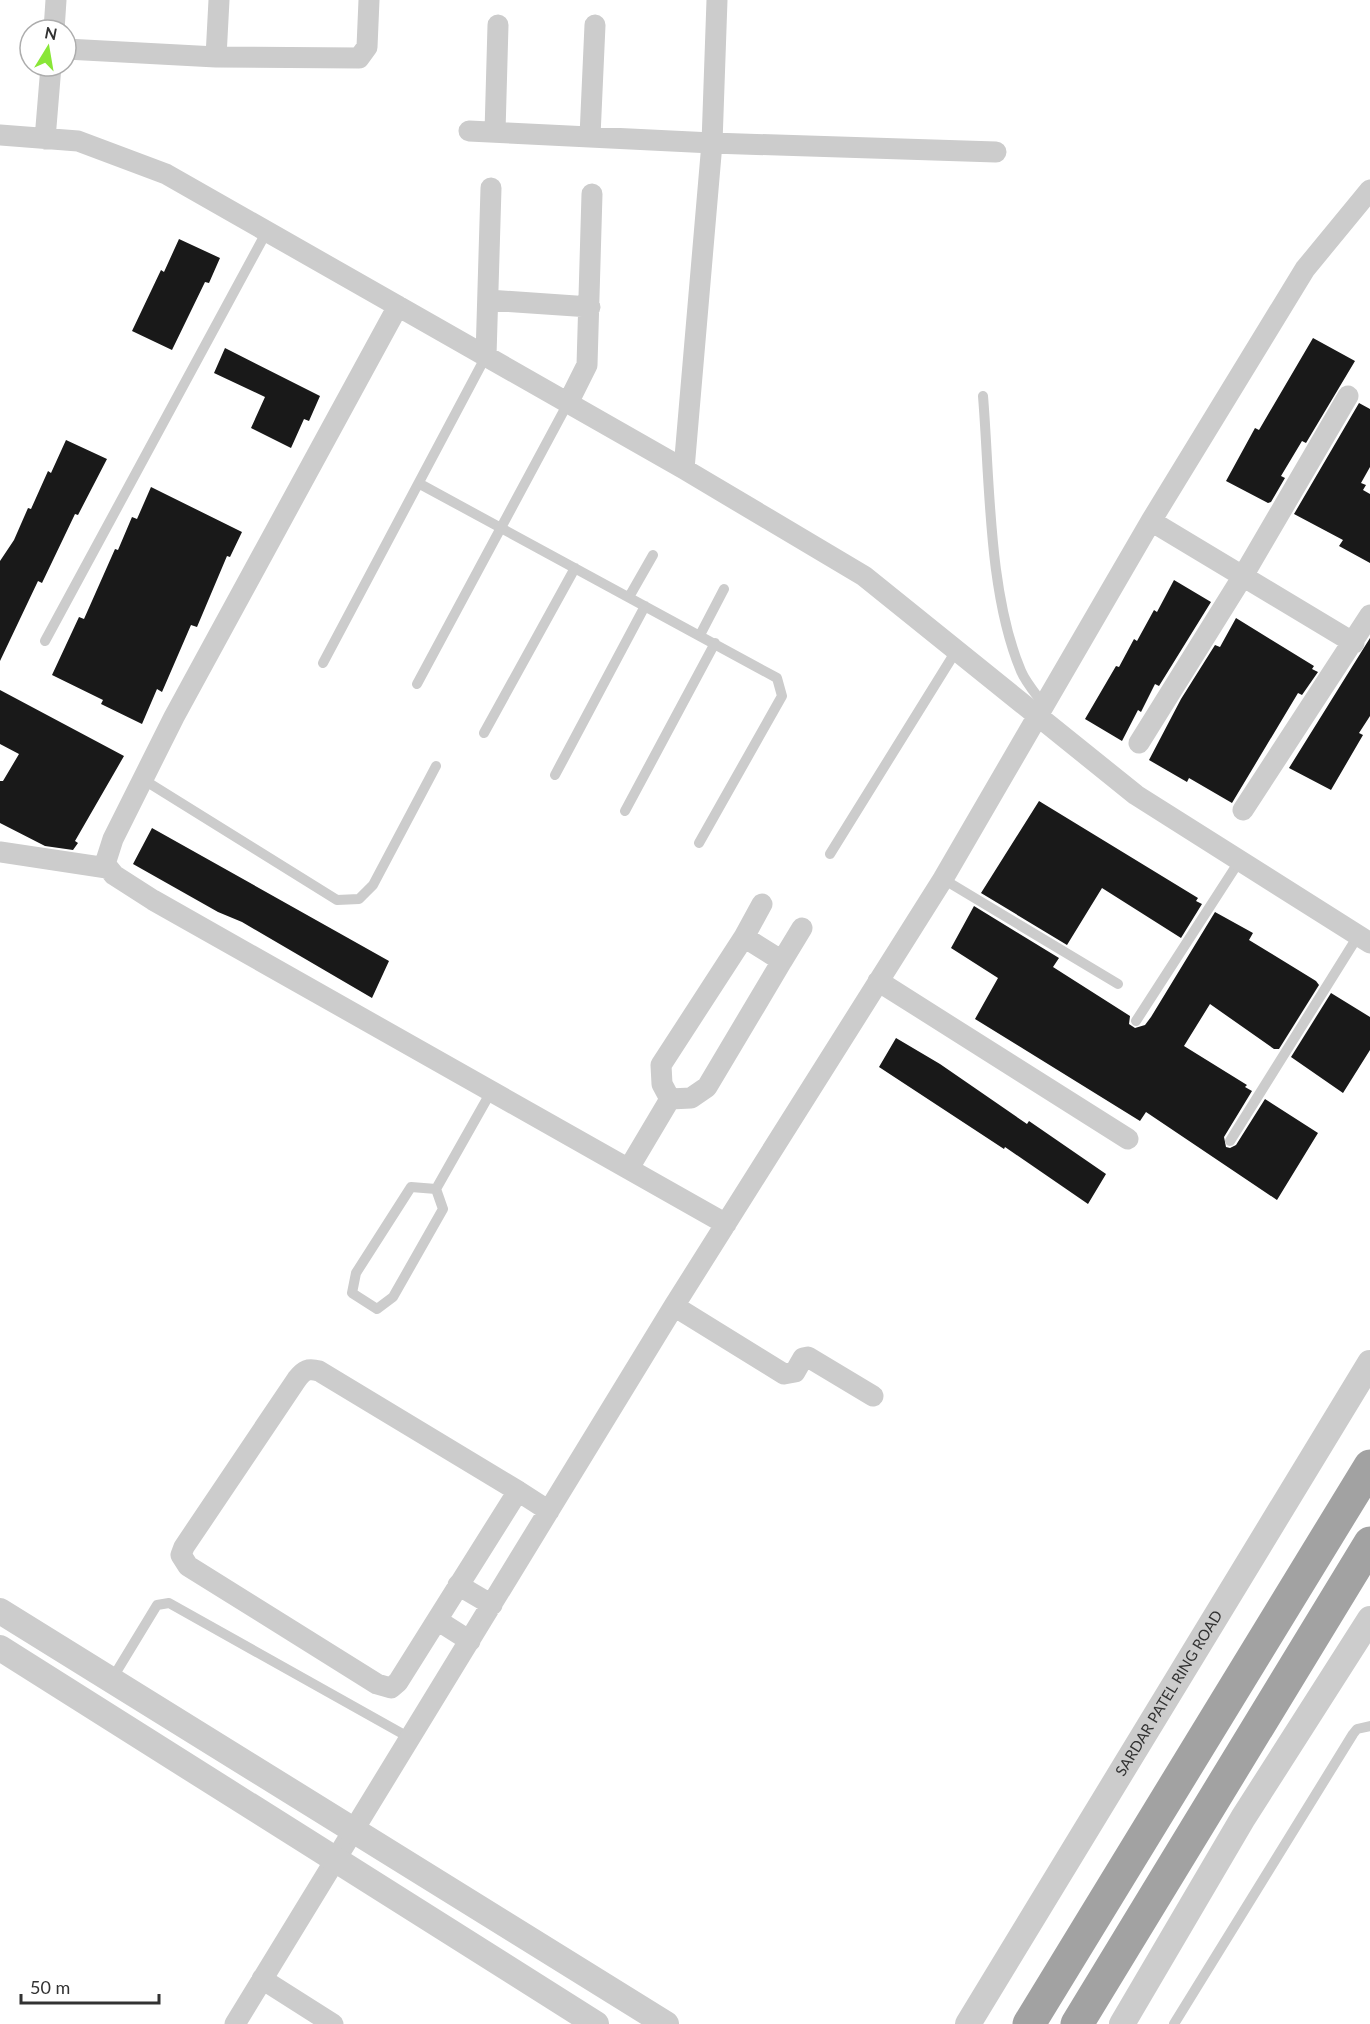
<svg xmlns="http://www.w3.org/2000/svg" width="1370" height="2024" viewBox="0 0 1370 2024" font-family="Lato,sans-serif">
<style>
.building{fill:#191919}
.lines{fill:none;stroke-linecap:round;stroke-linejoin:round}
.service{stroke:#ccc;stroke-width:10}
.minor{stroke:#ccc;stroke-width:21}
.tertiary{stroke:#ccc;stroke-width:26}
.trunk{stroke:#a2a2a2;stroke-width:33}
.labels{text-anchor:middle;stroke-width:6;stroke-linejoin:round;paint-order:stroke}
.street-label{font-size:15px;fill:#323232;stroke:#fff}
</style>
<rect width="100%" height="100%" fill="#fff"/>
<path class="building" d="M179,239L220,258L209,283L205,282L172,350L132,331L161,270L164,272Z
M1313,338L1355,361L1306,443L1302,441L1281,476L1285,478L1271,502L1268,503L1226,481L1255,428L1259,430Z
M225,348L320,396L309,421L304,419L291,448L251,428L265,397L214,373Z
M1359,403L1370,409V467L1361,483L1366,485L1363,490L1370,494V563L1339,546L1343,540L1294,514Z
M66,440L107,459L78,515L75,514L42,583L38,581L0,661V561L14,540L28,508L31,509L48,471L51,473Z
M151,487L242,532L230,557L227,556L197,627L191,625L162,692L157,689L142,724L101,704L103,700L52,675L79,617L84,619L115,549L118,550L132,517L137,519Z
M1174,580L1211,602L1159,686L1155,684L1141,712L1138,710L1122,741L1085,719L1116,666L1119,667L1134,639L1137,641L1154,610L1157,612Z
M1236,618L1314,666L1312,669L1318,672L1302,695L1298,693L1232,803L1189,778L1187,782L1149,760L1181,699L1215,645L1220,647Z
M1370,638V716L1359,733L1363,735L1331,790L1289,768Z
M0,690L124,756L75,841L78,843L73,850L45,846L0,823V781H3L19,754L0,744Z
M1039,801L1198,898L1196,901L1202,904L1181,938L1102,888L1067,945L981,893Z
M152,828L389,961L372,998L242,922L218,912L133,864Z
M974,906L1059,958L1053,967L1130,1016L1129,1024L1135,1028L1145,1025L1151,1017L1215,912L1253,933L1249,940L1316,981L1319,985L1279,1049H1274L1210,1004L1184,1046L1247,1085L1245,1087L1252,1091L1224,1137L1226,1147L1230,1148L1236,1145L1265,1099L1318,1133L1277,1200L1146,1112L1140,1121L975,1019L998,978L951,948Z
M1331,993L1370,1017V1050L1343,1093L1291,1057Z
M896,1038L940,1064L1027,1124L1029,1121L1106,1174L1088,1204L1005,1147L1004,1149L879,1067Z"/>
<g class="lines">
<path class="service" d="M983,396C990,481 988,593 1021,671C1026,683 1036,694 1044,705
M420,484L777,678L782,696L699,843
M629,597L653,555
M700,635L724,589
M45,641L267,231
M323,663L486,356
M417,684L568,403
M484,733L575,568
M555,775L645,606
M144,780L337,900L359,899L373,885L436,766
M625,811L715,643
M830,854L956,651
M943,879L1118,984
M1136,1021L1240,860
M1230,1141L1358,936
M436,1189L443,1209L393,1297L377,1309L352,1293L356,1273L411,1187L436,1189L492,1090
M112,1679L157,1605L169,1603L410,1738
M1174,2024L1353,1734L1357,1729L1370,1726"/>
<path class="minor" d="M54,30L56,0
M66,49L216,57L359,58L367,47L369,0
M216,57L219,0
M469,131L712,143L996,152
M495,132L498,25
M0,135L78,141L166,174L684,469L864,576L1136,795L1370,943
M590,136L595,25
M45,139L51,66
M488,300L590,307
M398,306L174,717L113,839L105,864L114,875L153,900L726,1224
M486,356L491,188
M568,403L587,365L592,194
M684,469L712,143L717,0
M1151,521L1354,643
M1139,743L1243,576L1348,396
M1243,810L1370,615
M0,852L107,868
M744,937L762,904
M782,961L802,928
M878,981L1128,1139
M629,1168L670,1099L691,1098L707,1087L782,961L744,937L661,1065L662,1084L670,1099
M674,1306L784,1374L795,1372L803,1358L808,1357L873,1396
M518,1491L398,1682L391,1688L377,1684L188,1566L181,1555L184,1547L297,1379C304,1370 308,1368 319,1371L518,1491L549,1511
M458,1585L492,1605
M437,1620L470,1641
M262,1979L333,2024
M235,2024L674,1306L943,879L1151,521L1305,269L1370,190"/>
<g class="tertiary">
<path d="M0,1611L666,2024"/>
<path d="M0,1648L596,2024"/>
<path id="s1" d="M968,2024L1370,1363"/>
<path d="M1122,2024L1243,1818L1370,1619"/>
</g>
<path class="trunk" d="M1029,2024L1370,1466
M1077,2024L1370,1543"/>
</g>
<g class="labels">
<g class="street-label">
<text dy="5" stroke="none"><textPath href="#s1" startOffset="387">SARDAR PATEL RING ROAD</textPath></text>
</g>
</g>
<g transform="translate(48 48) rotate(11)"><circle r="28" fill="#ffffff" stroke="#adadad" stroke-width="1.5"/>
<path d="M0-4.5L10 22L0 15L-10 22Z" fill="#89e637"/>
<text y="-9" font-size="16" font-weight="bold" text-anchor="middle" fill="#323232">N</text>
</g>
<path d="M21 1994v9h138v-9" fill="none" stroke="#323232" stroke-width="3"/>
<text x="30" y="1994" font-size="18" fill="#323232" stroke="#ffffff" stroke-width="4.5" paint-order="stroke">50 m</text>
</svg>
